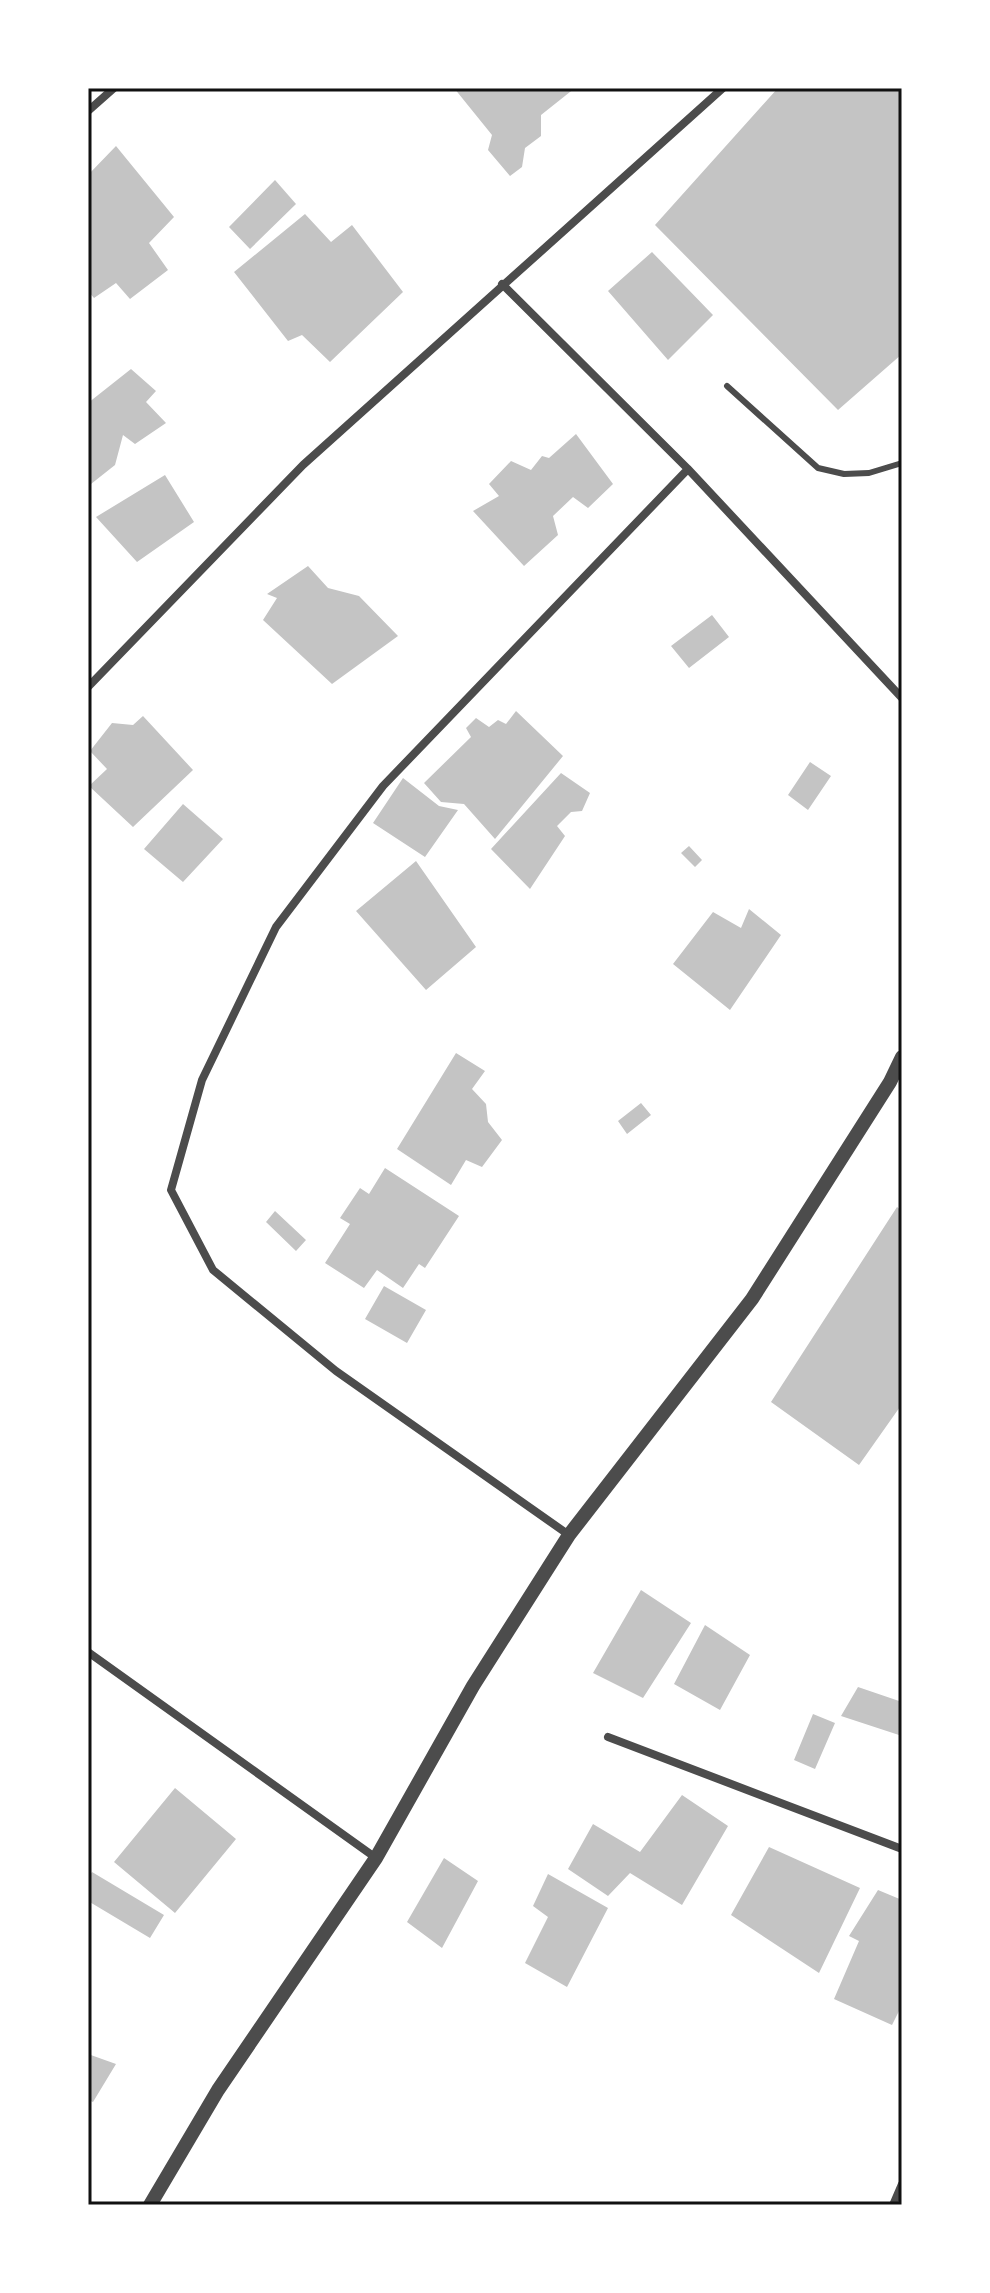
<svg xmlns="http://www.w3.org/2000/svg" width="990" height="2293" viewBox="0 0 990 2293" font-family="Roboto,sans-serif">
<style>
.building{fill:#c4c4c4}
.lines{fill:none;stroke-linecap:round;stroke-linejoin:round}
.service{stroke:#4c4c4c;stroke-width:6}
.minor{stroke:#4c4c4c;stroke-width:8}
.tertiary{stroke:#4c4c4c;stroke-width:14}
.neatline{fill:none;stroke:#111;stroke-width:3}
</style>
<rect width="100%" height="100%" fill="#fff"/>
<path class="building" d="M454,88H575L541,115V136L525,148L522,167L510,176L488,150L492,135Z
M778,88L829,90L831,88H902V354L838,410L655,225Z
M116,146L174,217L149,243L168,270L130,299L116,283L94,298L88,291V175Z
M275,180L296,204L250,249L229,227Z
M305,214L331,242L352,225L403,292L330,362L302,335L288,341L234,272Z
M652,252L713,315L668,360L608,291Z
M131,369L156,391L146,402L166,423L135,444L123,435L115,465L91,484L88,481V403Z
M576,434L613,484L588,508L573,497L553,516L558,535L524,566L473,511L499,496L489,484L511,461L531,470L542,456L549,458Z
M165,475L194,522L137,562L96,517Z
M308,566L328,588L359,596L398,636L332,684L263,620L277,598L267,594Z
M712,615L729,637L689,668L671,646Z
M516,711L563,756L495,839L464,804L441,802L424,783L471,737L466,728L476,718L489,727L498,720L506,724Z
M143,716L193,770L133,827L89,786L107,769L90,751L112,723L133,725Z
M810,762L831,776L808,810L788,795Z
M561,773L590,793L582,811L571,812L557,826L565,836L530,889L491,849Z
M403,778L439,806L458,810L425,857L373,823Z
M183,804L223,839L183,882L144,849Z
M689,846L702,860L695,867L681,853Z
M416,861L476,947L426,990L356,911Z
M749,909L781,935L730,1010L673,964L713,912L741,928Z
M456,1053L485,1071L472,1089L486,1104L488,1122L502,1140L482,1167L466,1160L451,1185L397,1149Z
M641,1103L651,1115L627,1134L618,1121Z
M385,1168L459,1216L425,1268L419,1264L403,1288L377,1270L364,1288L325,1263L350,1224L340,1218L360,1188L369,1194Z
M897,1207L902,1211V1404L859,1465L771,1402Z
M275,1211L306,1240L296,1251L266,1222Z
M384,1286L426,1310L407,1343L365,1319Z
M641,1590L691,1623L643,1698L593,1673Z
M705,1625L750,1655L720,1710L674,1684Z
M858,1687L902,1702V1736L841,1716Z
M813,1714L835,1723L815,1769L794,1760Z
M175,1788L236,1839L175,1913L114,1862Z
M682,1795L728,1826L682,1905L630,1873L608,1896L568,1869L593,1824L640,1852Z
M769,1847L860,1888L819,1973L731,1915Z
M444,1858L478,1881L442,1948L407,1922Z
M92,1872L164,1915L150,1938L88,1901V1878Z
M548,1874L608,1908L567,1987L525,1963L548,1917L533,1906Z
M878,1890L902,1900V2005L892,2025L834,1999L859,1941L849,1936Z
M88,2054L116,2064L93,2102L88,2100Z"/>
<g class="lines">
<path class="service" d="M727,386L818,468L844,474L869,473L902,463"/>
<path class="minor" d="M88,111L114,88
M502,284L688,469L902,698
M88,687L303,465L723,88
M569,1535L336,1371L213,1270L171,1190L202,1080L276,927L383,786L688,469
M88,1652L376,1858
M608,1737L902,1849
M893,2205L902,2184"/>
<path class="tertiary" d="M150,2205L218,2090L376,1858L473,1686L569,1535L752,1299L890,1082L902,1057"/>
</g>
<rect width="990" height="2293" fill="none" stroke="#ffffff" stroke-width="180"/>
<rect x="90" y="90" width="810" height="2113" class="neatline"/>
</svg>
